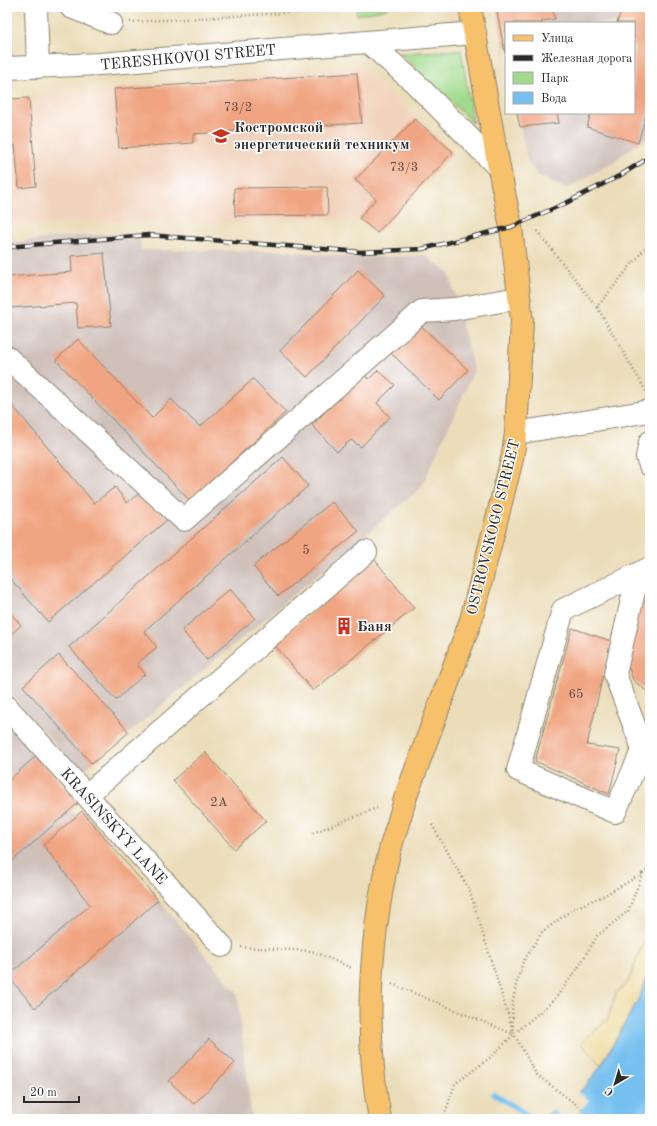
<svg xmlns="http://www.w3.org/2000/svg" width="657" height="1126" viewBox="0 0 657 1126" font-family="'Old Standard TT',serif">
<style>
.built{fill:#f2d4be}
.industrial{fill:#cfc0ba}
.green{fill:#a1da8c;stroke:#66825c}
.sand{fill:#eeda9e;stroke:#8c8264}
.water{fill:#76c0ef;stroke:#50768d}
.pier{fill:#ebddb9}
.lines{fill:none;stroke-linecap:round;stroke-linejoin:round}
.stream{stroke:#76c0ef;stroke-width:5.5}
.building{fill:#f0a481}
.minor-casing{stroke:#8b8472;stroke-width:24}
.major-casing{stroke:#8b8472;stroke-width:24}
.path{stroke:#8b8472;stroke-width:2.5;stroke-dasharray:1 3;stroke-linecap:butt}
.minor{stroke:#fff;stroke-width:22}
.major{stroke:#f7c06b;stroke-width:22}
.rail-casing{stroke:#2b2b2b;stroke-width:4.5}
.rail{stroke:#fff;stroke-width:3;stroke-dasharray:9;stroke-linecap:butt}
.major-bridge-casing{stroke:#8b8472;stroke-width:24;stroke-linecap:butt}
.major-bridge{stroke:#f7c06b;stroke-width:22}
.labels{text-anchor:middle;stroke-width:3;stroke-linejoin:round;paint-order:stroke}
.number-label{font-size:13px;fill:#5c4940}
.street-label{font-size:15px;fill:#2b2b2b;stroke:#fff}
.poi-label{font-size:15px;font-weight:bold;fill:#2b2b2b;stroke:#fff;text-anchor:start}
</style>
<rect width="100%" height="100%" fill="#fff"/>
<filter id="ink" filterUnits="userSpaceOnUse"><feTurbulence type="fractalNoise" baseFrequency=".025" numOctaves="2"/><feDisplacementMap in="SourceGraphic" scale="8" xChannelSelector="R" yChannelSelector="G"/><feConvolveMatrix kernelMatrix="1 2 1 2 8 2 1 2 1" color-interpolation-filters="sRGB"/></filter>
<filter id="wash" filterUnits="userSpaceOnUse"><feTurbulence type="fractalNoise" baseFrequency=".012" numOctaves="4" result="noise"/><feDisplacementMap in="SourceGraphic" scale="16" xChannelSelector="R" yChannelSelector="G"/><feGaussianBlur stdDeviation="0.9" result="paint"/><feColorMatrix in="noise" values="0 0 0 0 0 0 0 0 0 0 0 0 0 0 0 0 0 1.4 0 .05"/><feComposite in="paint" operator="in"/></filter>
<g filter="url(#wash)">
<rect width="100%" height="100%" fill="#ebddb9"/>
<path class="built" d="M357,65L453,152L377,233L359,218L236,222H73L7,228V99Z"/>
<path class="industrial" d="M496,7H650V135L610,164L566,189L539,176L528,163L517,113H634V23H506V57Z
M139,233L141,250L287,251L362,258L425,255L449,273L474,371L421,488L81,773L7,690V243L71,236Z
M7,721L78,803L71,810L76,816L82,811L237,992L252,1119H7Z"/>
<path class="green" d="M356,7H387L388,9L357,15Z
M461,50L473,123L400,53Z"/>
<path class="sand" d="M650,930V971L638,1000L601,1066L581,1043L608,1019L616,993L629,981L640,950Z"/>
<path class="water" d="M650,971V1119H541L584,1088L601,1066L638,1000Z"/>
<path class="pier" d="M577,1091L589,1100L574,1119H565L552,1109Z"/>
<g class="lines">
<path class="stream" d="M494,1094L534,1119"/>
</g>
<g id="blocks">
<path class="building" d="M496,7H552L555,19L542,21L543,23H506L505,53Z
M622,7H650V102L638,143L587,127L591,113H634V23H617Z
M357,73L362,123L193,134V143L119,148L114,89Z
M29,98L36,186L19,188L15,145L7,146V99Z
M517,113H557L559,123L520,127Z
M415,119L453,152L377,233L359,218L376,199L355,180Z
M327,187L328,215L235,216L234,188Z
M104,253L111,326L78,328L76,303L10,308L7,277L72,272L71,256Z
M358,270L385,296L307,377L280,351Z
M417,322L468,370L439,400L390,352Z
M78,339L152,418L171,399L200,427L253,379L286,412L190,501L56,360Z
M378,370L395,385L377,403L390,417L361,447L351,440L337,452L312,425L363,374L369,379Z
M7,399L94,503L115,487L127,503L142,491L167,520L48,622L7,575Z
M283,457L308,486L144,631L157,647L137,664L145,674L116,700L69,647Z
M332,502L359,531L278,596L253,566Z
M374,559L414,608L313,691L274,644Z
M230,589L255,618L207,660L182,630Z
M650,590V694L633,680L627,663L640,603Z
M7,609L21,625L7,638Z
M572,628L611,641L587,745L620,750L609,794L535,761Z
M59,655L129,732L92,764L23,686Z
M205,752L266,821L234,849L173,780Z
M36,756L78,803L7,866V782Z
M82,811L158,900L35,1008L8,976L90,905L43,845Z
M209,1039L235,1063L194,1104L169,1081Z"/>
</g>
</g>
<g filter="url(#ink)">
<use href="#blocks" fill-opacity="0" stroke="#8b8472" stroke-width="1"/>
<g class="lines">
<g class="minor-casing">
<path id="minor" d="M36,7L38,67
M71,7L111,23
M368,42L415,83L499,168
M7,68L100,64L475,33
M7,357L184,520L422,311L455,309L519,298
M516,433L650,411
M650,442L647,457L650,465
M638,574L615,674L643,749L615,812L518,770L563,610L650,568
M7,707L222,946
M87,795L366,552"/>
</g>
<g class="major-casing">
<path id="major" d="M405,799L471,620L512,459L516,433L522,321L511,227L499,168L470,7"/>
</g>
<path class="path" d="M130,22L321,11L324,7
M537,231L597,307
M646,391L597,307L650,242
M432,825L469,889L514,1034L536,1074L582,1109
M313,833L377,808
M241,947L312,951L352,968
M392,984L513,1034
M513,1030L512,1006L516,985L523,962L542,932L573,909L605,895L642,874
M443,1119L455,1084L491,1057L514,1034L554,1000L576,971L597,936L628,911L643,873L650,868"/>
<use href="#minor" class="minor"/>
<use href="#major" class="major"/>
<g class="rail-casing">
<path id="rail" d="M7,247L148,235L361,252L422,249L511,227L566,203L619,176L650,157"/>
</g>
<use href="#rail" class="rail"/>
<g class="major-bridge-casing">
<path id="major-bridge" d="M380,1119C365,1038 369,953 385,872C389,847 399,823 405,799"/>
</g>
<use href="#major-bridge" class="major-bridge"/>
</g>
</g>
<defs>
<g id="university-bare" transform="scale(1.38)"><path d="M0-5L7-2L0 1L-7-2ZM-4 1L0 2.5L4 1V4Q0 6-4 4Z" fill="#c8321e" stroke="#fff" stroke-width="2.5" paint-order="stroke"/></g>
<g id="building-bare" transform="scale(1.38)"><path d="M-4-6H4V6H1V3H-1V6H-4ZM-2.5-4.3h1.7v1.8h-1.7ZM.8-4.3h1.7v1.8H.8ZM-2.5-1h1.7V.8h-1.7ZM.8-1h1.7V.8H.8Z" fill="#c8321e" stroke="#fff" stroke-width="2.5" paint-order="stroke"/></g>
</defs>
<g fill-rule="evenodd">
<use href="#university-bare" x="221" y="136"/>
<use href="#building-bare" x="344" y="626"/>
</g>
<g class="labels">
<g class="number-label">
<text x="238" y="111">73/2</text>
<text x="404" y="171">73/3</text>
<text x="306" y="554">5</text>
<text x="576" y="698">65</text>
<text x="219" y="806">2А</text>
</g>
<g class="street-label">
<text transform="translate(188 57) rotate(-5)" y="5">TERESHKOVOI STREET</text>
<text transform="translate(493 527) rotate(-76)" y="5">OSTROVSKOGO STREET</text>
<text transform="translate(114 826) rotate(48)" y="5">KRASINSKYY LANE</text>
</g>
<g class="poi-label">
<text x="234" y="132">Костромской<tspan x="234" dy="17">энергетический техникум</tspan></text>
<text x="357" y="631">Баня</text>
</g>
</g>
<rect width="657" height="1126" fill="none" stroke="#fff" stroke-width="24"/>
<rect x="505" y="22" width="130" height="92" fill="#ffffff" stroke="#aaaaaa"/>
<rect x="513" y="35" width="20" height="6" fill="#f7c06b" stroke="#aaaaaa"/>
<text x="541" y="42" font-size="12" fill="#2b2b2b">Улица</text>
<rect x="513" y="55" width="20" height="6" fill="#2b2b2b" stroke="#aaaaaa"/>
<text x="541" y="62" font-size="12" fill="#2b2b2b">Железная дорога</text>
<rect x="513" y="72" width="20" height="12" fill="#a1da8c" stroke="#aaaaaa"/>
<text x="541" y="82" font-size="12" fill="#2b2b2b">Парк</text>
<rect x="513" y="92" width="20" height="12" fill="#76c0ef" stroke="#aaaaaa"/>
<text x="541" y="102" font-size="12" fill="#2b2b2b">Вода</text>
<g transform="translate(615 1084) rotate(218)" stroke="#ffffff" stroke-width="3" paint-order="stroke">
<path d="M0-3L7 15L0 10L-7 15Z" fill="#2b2b2b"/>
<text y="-6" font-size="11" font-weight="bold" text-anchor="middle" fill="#2b2b2b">С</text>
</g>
<path d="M24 1096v6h55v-6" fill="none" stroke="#2b2b2b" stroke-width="2"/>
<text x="30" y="1096" font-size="12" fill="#2b2b2b" stroke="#ffffff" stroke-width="3" paint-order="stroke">20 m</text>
</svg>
